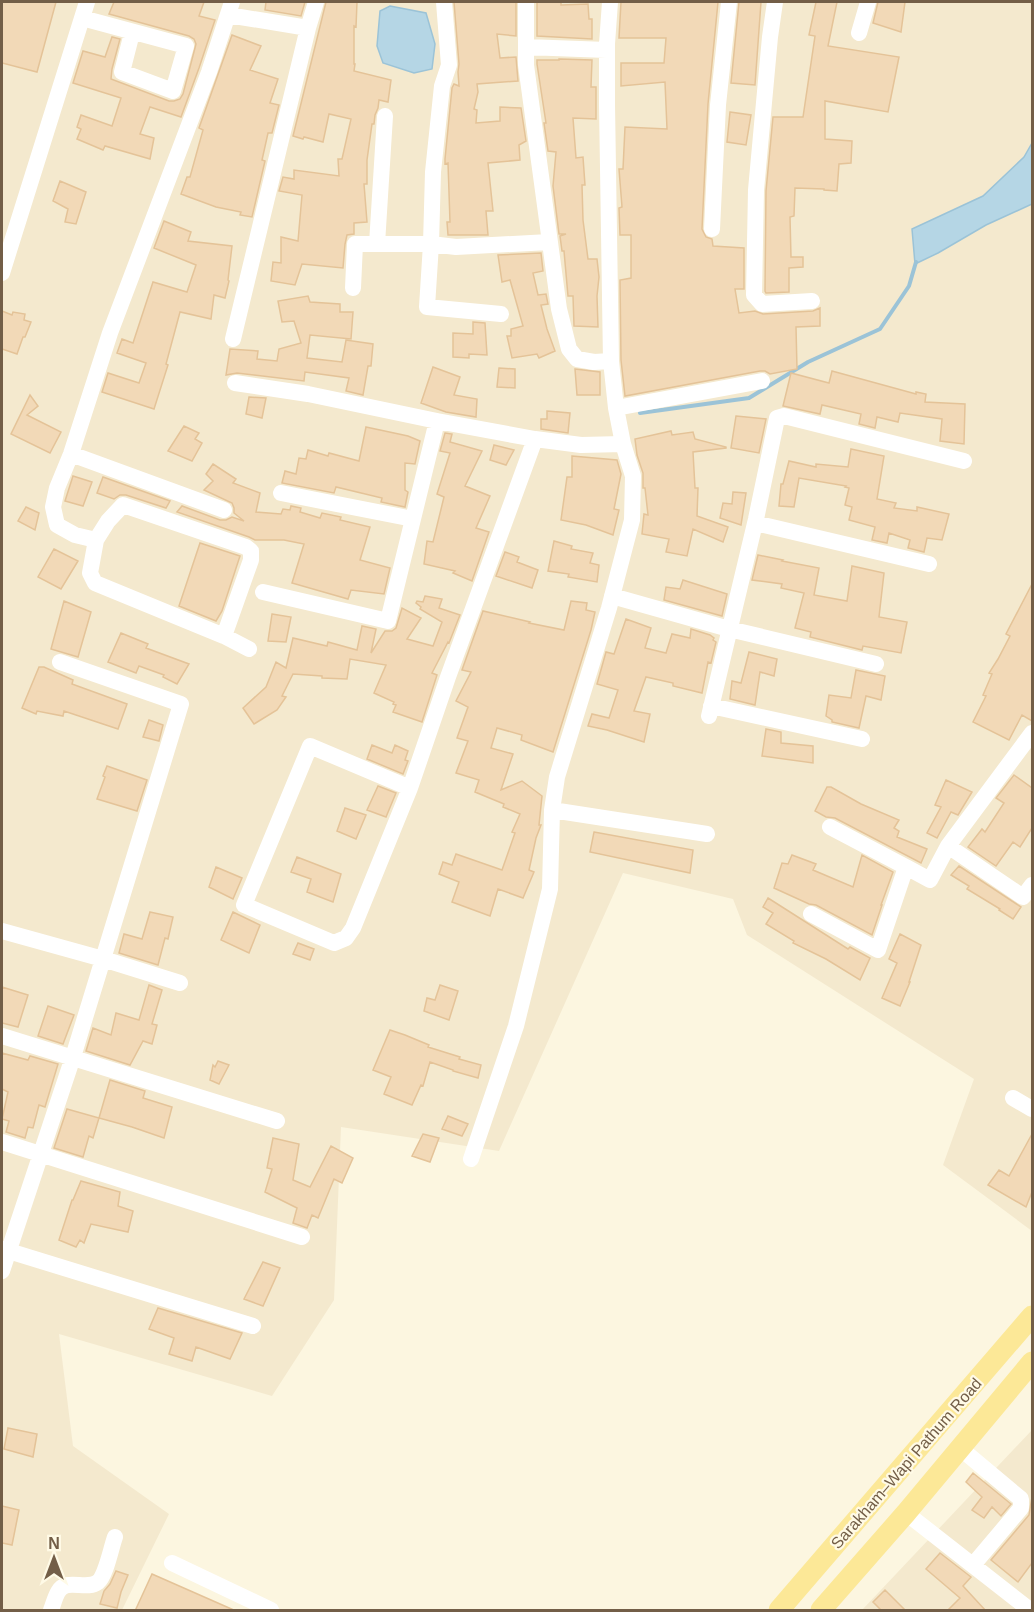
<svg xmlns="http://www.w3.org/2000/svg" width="1034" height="1612" viewBox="0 0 1034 1612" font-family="Helvetica,sans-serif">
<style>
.residential{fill:#f4e9ce}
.water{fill:#b5d6e5;stroke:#9bc3d7;stroke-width:1.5}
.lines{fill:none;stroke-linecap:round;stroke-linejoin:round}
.stream{stroke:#9bc3d7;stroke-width:4}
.building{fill:#f2d9b7;stroke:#e4c398;stroke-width:1.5}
.minor{stroke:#fff;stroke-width:16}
.major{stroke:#fce897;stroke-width:21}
.labels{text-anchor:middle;stroke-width:4.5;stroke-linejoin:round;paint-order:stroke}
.street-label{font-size:16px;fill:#735e47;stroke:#fffae6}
</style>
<rect width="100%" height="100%" fill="#fcf6e0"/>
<path class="residential" d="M2,2H1032V1231L943,1165L974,1079L747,935L733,899L623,873L499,1151L341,1127L334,1300L272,1396L59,1334L73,1446L169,1514L122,1610H2Z
M1032,1430V1610H862Z"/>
<path class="water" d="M390,6L426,13L435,44L432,69L414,73L383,63L377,46L380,11Z
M1032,143V204L986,225L938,253L915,264L912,229L983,196L1024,157Z"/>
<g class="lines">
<path class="stream" d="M640,413L749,398L808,362L880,329L909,286L916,262"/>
</g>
<path class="building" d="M2,2H56L37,72L2,63Z
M114,2H204L199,16L215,20L199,68L181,117L150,107L140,134L154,138L150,159L105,146L103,150L77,139L81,129L77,127L81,115L112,126L121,98L73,83L83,51L105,57L112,37L120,39L112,69L111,79L169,101H174L180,99L183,94L196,44L194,39L189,36L109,14Z
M266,2H305L301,16L265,10Z
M326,2H357L356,27L354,26V64H355L354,71L391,80L388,102L379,100L378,108L375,115L374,124H372L367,160V184H364L367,222L354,223V234L347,235L345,244L343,268L302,264L295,285L271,281L273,262L281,263V237L298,241L302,195L279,191L283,177L294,179V170L339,176L338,159H342L351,119L329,114L323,142L304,137L303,139L293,136Z
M454,2H516V36L497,34L500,58L516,57L518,81L477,84L478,92L474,109L477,110L476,123L500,121V107L521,108L526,141L519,145L520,160L488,163L493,211H486L488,235H448L447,222H450L448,163L445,164V159L452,88L454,84L459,86L458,72L459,64Z
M537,2H561V5L588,4L589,19H592V39L537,36Z
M621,2H718L708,104L702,229L706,237L712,239L713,246L744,248V289H735L739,313L755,311L763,314L813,311L820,308V326L796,327L797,369L770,374L765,371H760L625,396L621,360L620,280L631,278V235H620L619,208L622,207L619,169H623L625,127L667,129L665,82L621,86V63H664L666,38H619Z
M739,2H761L755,85L731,83Z
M816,2H837L828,46L899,57L888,112L825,101V139L852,141L851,163L839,164L837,191L824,190V189L795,188L794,216L790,217L791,257H803V267L789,268V292L766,293L765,291L766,191L773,117H803L815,36L809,35Z
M878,2H905L901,32L873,23Z
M232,35L261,46L250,70L278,79L270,103L279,105L272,133H268L262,160L265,161L252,217L240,215L241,212L216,207L181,194L187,177H190L203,130L199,128Z
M559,59L592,60L591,87H596V119L573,118L576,158L583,157L585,185H582L583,220L588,259H597L599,277L597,296L598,327L574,326L573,296H568L564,251H562L560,236L566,234H559L553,186L556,152L548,151L544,123H546L537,64V60H559Z
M730,112L751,115L746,145L727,142Z
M60,181L86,192L76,224L65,222L68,209L53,201Z
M164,221L191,232L188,241L232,246L228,280L229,281L225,298L214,295L211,319L180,312L166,364L168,365L154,409L102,392L108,373L139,383L146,363L117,353L122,339L133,343L153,282L187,292L196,265L154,248Z
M541,253L543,271L533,273L538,295L546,294L548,304L541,305L547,329L555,351L539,358L537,354L512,358L507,336H511V329L523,326L510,280L502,282L498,255Z
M308,296L310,302L340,304V312H353L351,339L310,335L307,358L342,362L346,340L373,344L371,366H368L363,395L346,391L349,378L305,372L304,381L237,373L226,375L230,349L258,351L257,359L277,361L279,349L301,343L294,321L282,322L278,301Z
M2,311L12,315L13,312L25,314L24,320L31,322L25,337H23L17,354L2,349Z
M473,322L485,323L487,355L469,354V358L453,357V333L473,334Z
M433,367L460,377L454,395L477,399L476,417L446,412L421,403Z
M499,368L515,369V388L497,387Z
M575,369L600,372V395H577Z
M832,371L916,394V392L926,394L925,402L965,404L964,444L940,441L942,419L900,413L898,422L877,417L875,428L859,424L861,414L822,405L820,414L783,406L791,373L829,383Z
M30,395L38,406L27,415L61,432L50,453L11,434Z
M249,397L266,398L262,418L246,414Z
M547,411L570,413L568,433L541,429V419H547Z
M736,416L766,419L759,453L731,448Z
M184,426L199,433L195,439L202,443L192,461L168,451Z
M366,427L408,436L420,441L415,464L405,463V490L408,492L405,507L381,502L382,498L336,487L334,493L282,483L285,471L296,474L299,458L306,459L308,450L328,456L329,453L359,461Z
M671,431L672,435L693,432L695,439L726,447V448L693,452L695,488H698L697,516L728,527L723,542L693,529L687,556L666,552L669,539L642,534L644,514L648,515L645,488H643V473L637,455L635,439Z
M445,433L452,434L450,442L482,451L465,486L490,496L476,528L489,532L472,581L453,573L455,571L424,564L427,541L433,542L444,497L437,494L450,453L440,451Z
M494,445L514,450L506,465L490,460Z
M851,449L884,456L877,499L896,503L894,508L917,511V507L949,514L942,540L927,538L924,552L908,548L910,540L889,533L887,543L872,540L875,527L849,520L852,507L845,505L849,488L845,487L846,486L799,478L794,507L779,506L781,484H783L789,461L816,467V464L848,467Z
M572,456L617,460L621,474L614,509L619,510L613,535L586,525L561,520L567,477H572Z
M213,464L236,479L233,483L260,493L256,512L281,514L283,509L290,510L291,506L301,508L300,512L320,518L322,513L341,517L340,520L370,527L360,560L390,568L384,594L351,590L348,599L292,583L304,544L284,540H255L249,537L177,512L182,506L220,520H226L232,517L244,521L234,513V508L232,503L204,490L213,481L206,474Z
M73,476L92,482L83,506L65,501Z
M103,477L170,501L166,508L126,495H120L114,499L97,493Z
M733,492L746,493L741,525L720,518L723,503L732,504Z
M26,507L39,513L35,530L18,521Z
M554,541L572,546L571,549L593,553L590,563L599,565L597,582L568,577L569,574L548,571Z
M200,543L240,556L222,611L216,621L179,606Z
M54,549L78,561L61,589L38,577Z
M505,552L519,557L517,562L538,570L532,588L496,576Z
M758,555L783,560L782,561L819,568L814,595L847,601L852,566L884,573L879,617L907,622L901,653L863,646L862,650L810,637L811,632L795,628L804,593L781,588L782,584L752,580Z
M683,580L727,594L722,616L664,600L666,587L680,589Z
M1032,584V721L1022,715L1009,740L973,722L986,696L983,695L992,674L989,673L998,659L1010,636L1006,634Z
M425,596L442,599L439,608L460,615L449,643L448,642L432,673L437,675L422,722L393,712L396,705L393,704L394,702L374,693L386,665L350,659L347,679L322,678V676L293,674L282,696L286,697L277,710L254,724L243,708L266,687L276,662L286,668L293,638L327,646L328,642L357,650L362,626L376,629L371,653L385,631H392L396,628L402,608L421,618L407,639L433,646L442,622L420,609L421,607L416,603L417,601L423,602Z
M64,601L91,612L78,657L51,649Z
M571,601L587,603L586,610L595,612L591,630L553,752L521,740L522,735L497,728L491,748L513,754L501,790L522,781L542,796L539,825H541L536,838L529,870L534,872L523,898L498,889L490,916L452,902L459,882L439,874L443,862L452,865L456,854L502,870L515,833L512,832L520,814L503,807L504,804L475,792L479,780L456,773L468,741L457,738L468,707L456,701L471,672L462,670L483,611L530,622L529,623L564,630Z
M272,614L291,617L286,642L268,641Z
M626,619L651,628L645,648L666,653L672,634L690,638L691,629L710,635L714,638L713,640L716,642L711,663L708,662L702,693L673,686V683L646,677L634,711L650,714L644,742L607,730L588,726L592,714L609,718L618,690L597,684L606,652L614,654Z
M121,633L148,644L146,648L189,664L177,684L163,677L164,675L139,666L136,673L108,662Z
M749,652L777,659L774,676L760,672L755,705L730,699L732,681L741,683Z
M39,667H44L73,680L72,684L127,704L118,729L64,711L63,716L37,711L36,714L22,708Z
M856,670L885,676L881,700L866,696L859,728L832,722V720L826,716L829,695L851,698Z
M149,720L163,725L159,741L143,737Z
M766,729L781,732V743L813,746V763L762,756Z
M372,745L392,753L395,745L408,751L405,760L408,761L403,774L367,759Z
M107,766L147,780L137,811L97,799L105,777L103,776Z
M1014,775L1032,788V828L1020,847L1013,842L996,866L968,847L982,829L985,832L1004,803L996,798Z
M946,780L972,792L958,815L951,812L937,838L927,833L941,807L935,805Z
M378,786L396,793L386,817L367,810Z
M827,787H831L861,804L899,820L894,828L899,831L897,837L927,849L921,863L835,818L826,817L815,811Z
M345,808L366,815L356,839L337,831Z
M594,832L693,850L690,873L590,852Z
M792,855L816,864L813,870L853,887L862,855L893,872L881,905H882L872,935L816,905L809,904L774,888L782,863L788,864Z
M297,857L341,874L333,902L307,892L311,879L291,872Z
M959,866L1021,907L1013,919L999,910L1000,909L967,889L969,886L951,875Z
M216,867L242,878L233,899L209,887Z
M768,898L848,949L850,947L870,958L860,980L826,959L793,943L794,941L766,924L773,913L763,907Z
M150,912L173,917L168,939L165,938L158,965L119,953L124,934L142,939Z
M233,912L260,925L249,953L221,940Z
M900,934L921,945L909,982H910L900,1006L882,998L897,963L889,959Z
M298,943L314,949L310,960L293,954Z
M149,985L162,990L152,1024L157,1025L152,1044L143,1041L130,1065L86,1051L93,1028L111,1035L116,1013L139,1020Z
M440,985L458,991L449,1020L424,1011L427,998L435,1000Z
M2,987L28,995L18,1027L2,1023Z
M48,1006L74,1015L63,1044L38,1036Z
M390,1030L405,1035L429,1045L428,1047L460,1057L459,1059L481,1065L478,1078L453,1071V1070L430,1062L423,1086L421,1085L412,1105L384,1094L391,1077L373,1070Z
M2,1053L28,1060L30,1056L58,1064L45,1107L39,1105L33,1128L28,1127L25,1138L6,1132L9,1121L2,1119L8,1092L2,1089Z
M218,1061L229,1065L219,1084L210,1080L213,1065L215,1067Z
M110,1080L145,1091L143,1098L172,1107L164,1138L132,1127L99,1118Z
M67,1109L99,1118L93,1138L89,1136L83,1157L54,1148Z
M448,1116L468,1124L462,1136L442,1129Z
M423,1134L439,1138L430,1162L412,1156Z
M1032,1134V1192L1026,1207L988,1185L999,1170L1009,1176Z
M273,1138L299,1144L293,1180L310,1187L331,1146L353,1158L342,1183L334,1179L318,1218L312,1215L307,1228L293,1223L297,1208L265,1192L272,1169L267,1168Z
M81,1181L120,1192L118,1206L133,1211L128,1232L91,1224L84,1243L80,1240L76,1247L59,1240L72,1200H73Z
M263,1262L280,1268L263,1306L244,1299Z
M158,1308L242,1333L230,1359L196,1347L192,1361L169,1354L174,1338L149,1329Z
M8,1428L37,1434L33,1457L4,1449Z
M973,1473L1011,1504L1001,1516L992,1507L984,1518L972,1510L982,1497L966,1482Z
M1032,1497V1563L1018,1582L991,1560L1029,1515Z
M2,1506L19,1510L12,1545L2,1543Z
M940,1553L971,1577L963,1586L986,1611H947L960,1598L926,1569Z
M116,1571L128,1575L121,1592L117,1608L100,1604L104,1591L110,1584Z
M152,1574L236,1611H135Z
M885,1590L906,1611H882L873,1602Z"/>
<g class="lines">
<path class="minor" d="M444,2L449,65L442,86L433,172L431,244L427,307L501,314
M526,2V65L559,309L569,349L577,359L594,362L611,361
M775,2L770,37L756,190L754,295L762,304L812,301
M228,15L308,28L233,339
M82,18L186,46L173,91L122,72L132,33
M308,28L316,2
M859,33L868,2
M526,47L607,50
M712,229L718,105L729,2
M377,244L385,116
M2,273L87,2
M353,288L355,244H431L456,247L549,242
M235,383L308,394L437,421L535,439L581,445L623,444
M616,408L762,381
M71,454L224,510
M281,493L413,519
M755,523L929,564
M96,540L75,535L57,525L53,507L57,488L71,454L110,333L209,72L232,2
M263,592L388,621L437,421
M612,596L729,629L876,664
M224,636L251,560V551L246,547L123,505L108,521L96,540L90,573L95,583L224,636L249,649
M711,706L862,739
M709,716L756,519L777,418L784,416L964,461
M410,788L310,746L244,905L334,943L346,938L353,928L410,788L448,677L535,439
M552,810L707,834
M830,827L906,867
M948,846L1023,897L1032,885
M811,914L878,950L906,867L930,880L948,846L1032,733
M2,931L103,959L180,983
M2,1036L277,1121
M1013,1098L1032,1109
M2,1142L302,1237
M471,1159L516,1026L550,889L552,810L557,777L609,608L632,520L633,476L623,444L616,408L611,361L607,104V44L610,2
M2,1249L253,1326
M2,1271L73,1057L181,704L60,662
M960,1448L1021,1499V1508L973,1565
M906,1513L1030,1610
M172,1563L271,1610
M51,1610C53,1605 55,1597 58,1592C66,1577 86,1591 98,1582C106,1575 111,1548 115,1537"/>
<path class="major" d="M779,1610L1032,1316
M821,1610L906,1513L1032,1362"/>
</g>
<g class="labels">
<g class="street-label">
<text transform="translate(906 1463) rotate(-49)" y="6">Sarakham–Wapi Pathum Road</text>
</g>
</g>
<rect width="1034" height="1612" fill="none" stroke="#735e47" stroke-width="6"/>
<g transform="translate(54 1558)" stroke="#fffae6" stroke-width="4.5" paint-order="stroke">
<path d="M0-4.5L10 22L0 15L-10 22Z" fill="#735e47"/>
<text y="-9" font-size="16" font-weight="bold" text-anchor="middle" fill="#735e47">N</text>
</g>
</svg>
